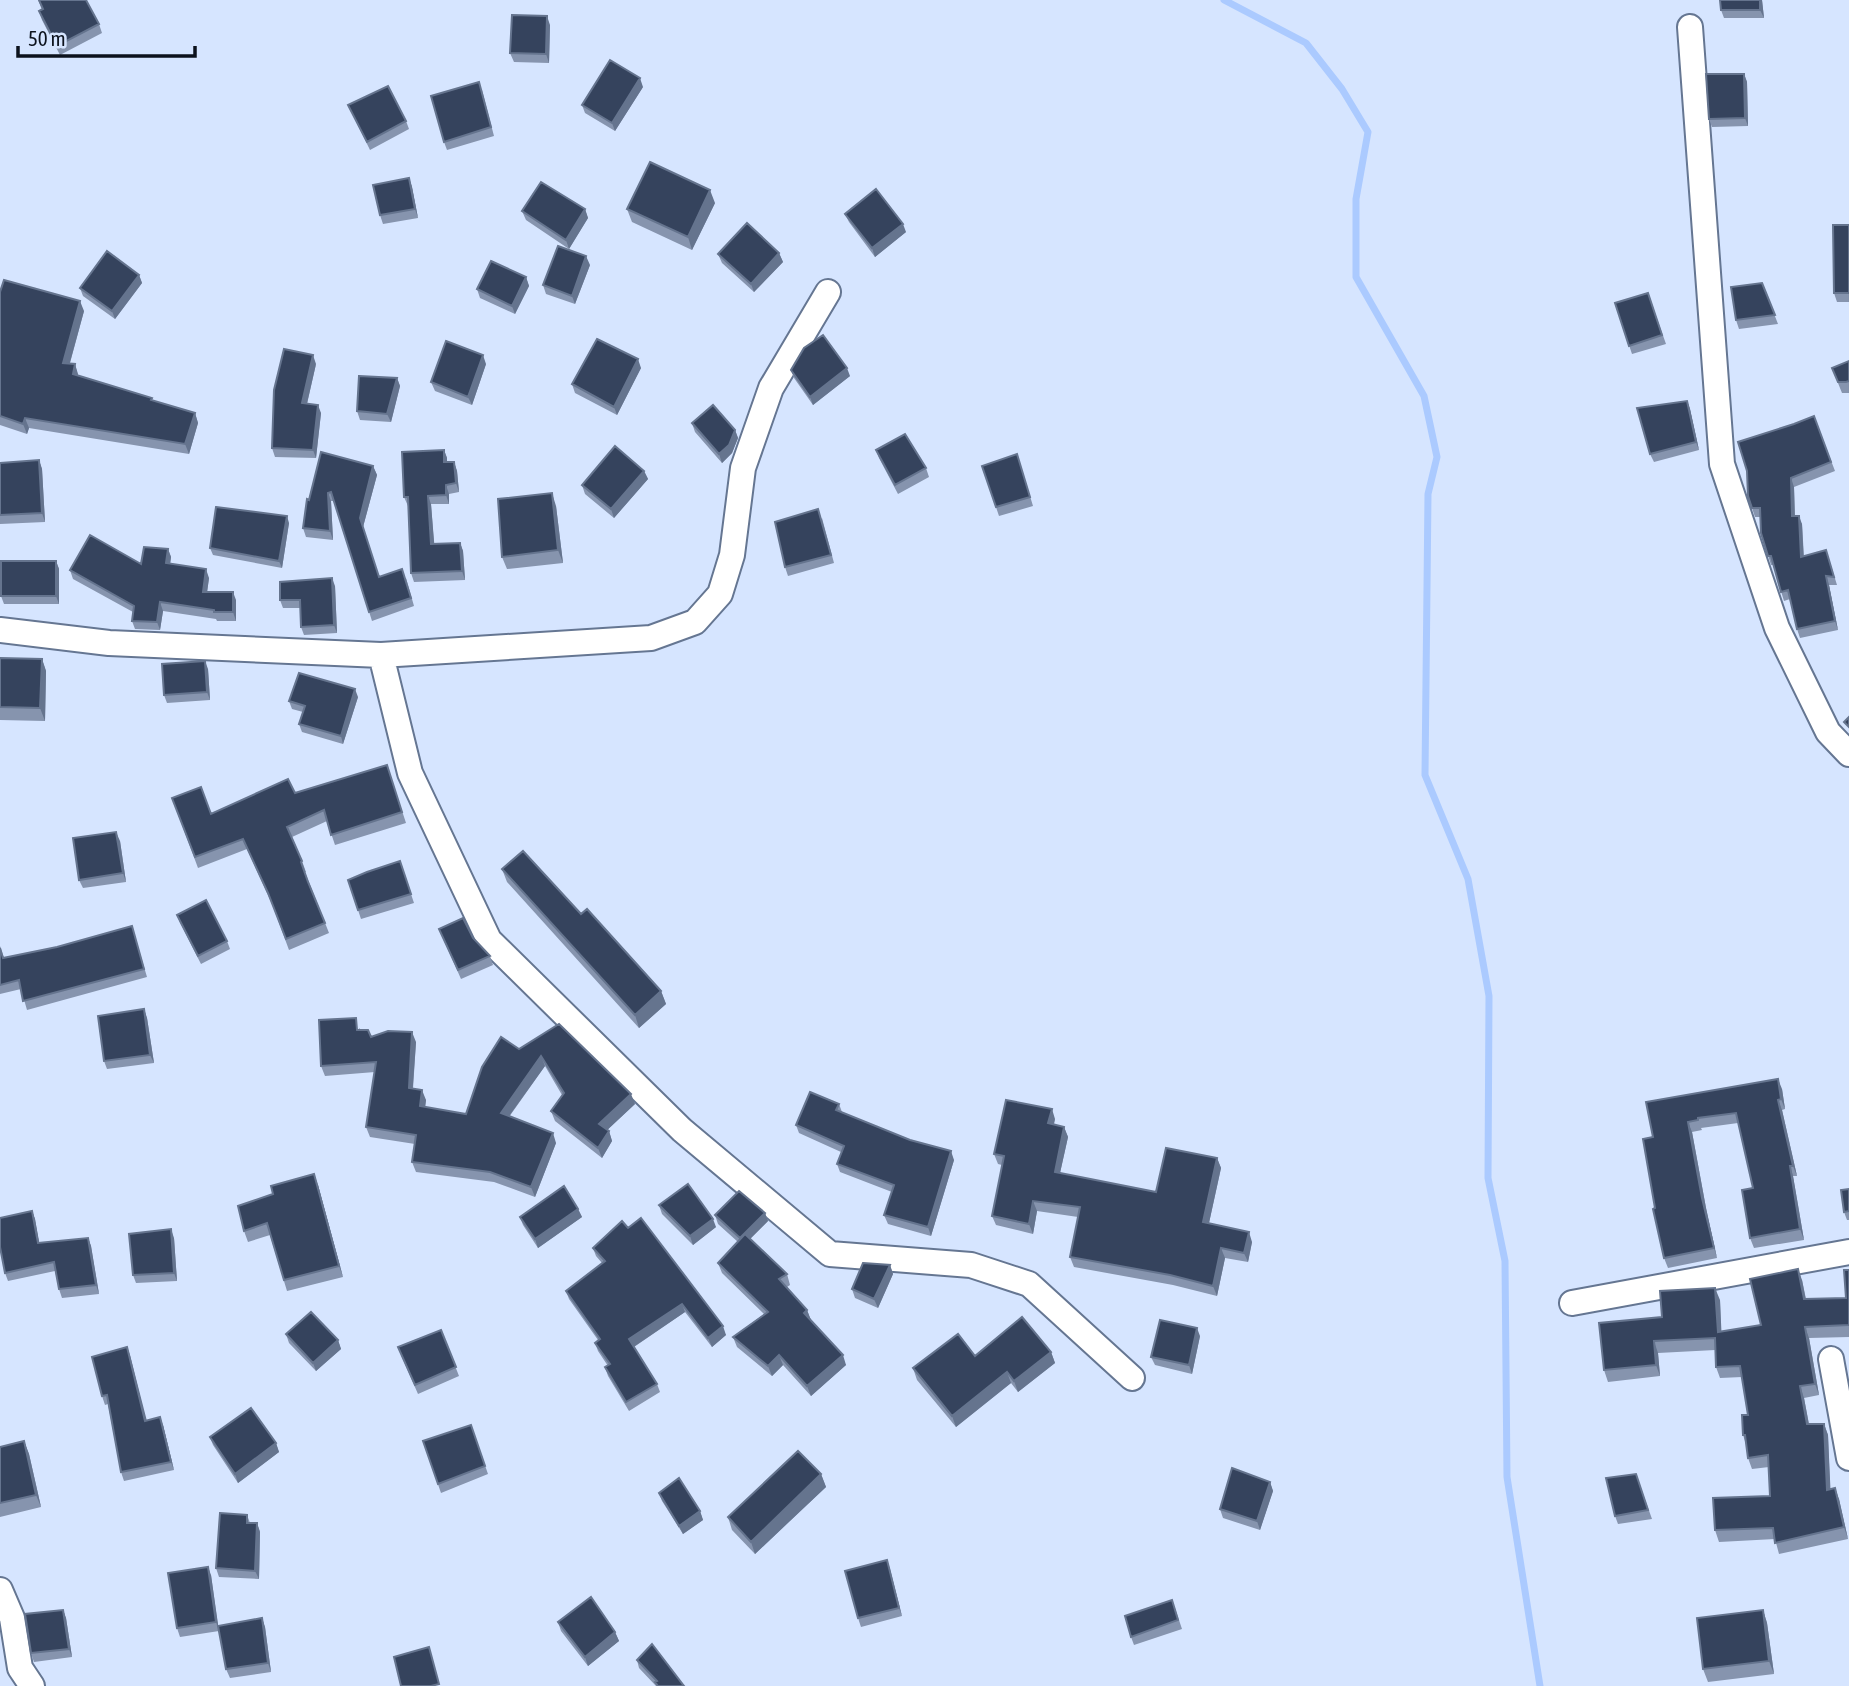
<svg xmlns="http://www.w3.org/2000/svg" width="1849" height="1686" viewBox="0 0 1849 1686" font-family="'Asap Condensed',sans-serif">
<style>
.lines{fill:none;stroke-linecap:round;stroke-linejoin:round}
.stream{stroke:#abcaff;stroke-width:7}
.minor-casing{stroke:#657692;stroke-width:28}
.minor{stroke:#fff;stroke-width:24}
.wall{fill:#8694ae}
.shaded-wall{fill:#65748e}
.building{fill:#35435d;stroke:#65748e;stroke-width:2}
</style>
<rect width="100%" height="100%" fill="#d6e5ff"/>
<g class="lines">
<path class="stream" d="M1224,0L1306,43L1342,89L1368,132L1356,199V277L1424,396L1437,457L1428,494L1425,775L1468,879L1489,996L1488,1178L1505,1261L1507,1477L1540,1686"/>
<g class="minor-casing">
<path id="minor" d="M1690,27L1722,464L1777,628L1828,732L1849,754
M0,630L109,643L381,655L651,638L695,622L720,594L732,555L743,468L771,388L828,292
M381,655L410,773L489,940L682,1130L830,1254L971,1265L1029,1284L1132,1378
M1572,1303L1849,1252
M1831,1359L1849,1458
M0,1590L12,1618L20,1668L32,1686"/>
</g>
<use href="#minor" class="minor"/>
</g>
<path class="wall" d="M38,0H86L99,24L102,33L60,55L42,20L39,11L42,9Z
M1762,0L1764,18H1724L1721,10Z
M550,25L549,63L514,62L510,53Z
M1744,74L1747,82L1748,126L1712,127L1709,119Z
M643,87L615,131L585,113L582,105Z
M482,90L494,136L447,150L444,142Z
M348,105L406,121L409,129L370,150Z
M409,178L412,187L418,218L383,224L380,215Z
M715,203L692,250L632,222L627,209Z
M585,209L588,218L569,249L526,220L522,211Z
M845,214L906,232L875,257L849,222Z
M1849,225V302H1837L1834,293Z
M779,253L783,262L754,292L722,263L718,254Z
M590,265L575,304L546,294L543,285Z
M139,275L142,283L115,319L83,296L80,288Z
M526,277L529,286L515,314L480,298L477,289Z
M1762,283L1778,324L1739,329L1736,320Z
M0,292L84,311L70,363L75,364L78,376L153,401L195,413L198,423L189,454L29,428L27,434L0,425Z
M1648,293L1666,344L1632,354L1615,303Z
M1849,361V393H1842L1832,368Z
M316,364L307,404L321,413L316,458L275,457L272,448Z
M486,364L472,405L435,391L431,382Z
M641,368L617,415L575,393L572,384Z
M791,370L850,376L813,405L794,378Z
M397,378L400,386L391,422L360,420L357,411Z
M1687,401L1690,409L1699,450L1654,462L1650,454Z
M1814,416L1835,471L1794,487L1795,516L1802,524L1804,557L1829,559L1837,585H1829L1838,630L1800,638L1797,629L1790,599L1784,601L1773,565H1771L1761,533L1760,517H1755L1748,496L1747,471L1794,424Z
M692,423L735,430L738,438L732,453L722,463L695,432Z
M444,450L447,458V462H454L457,471L459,492L449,494V504H431L434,544L460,543L463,551L465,580L414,582L411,573L408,506L404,497Z
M876,450L926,468L929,477L898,494L879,458Z
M39,460L42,469L45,522L0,524V463Z
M1020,463L1033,506L999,516L982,466Z
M373,466L377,475L363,527L379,577L406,578L414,606L372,621L334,501H331L333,540L306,537L303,528L309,500Z
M644,471L648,479L614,518L585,494L582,485Z
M556,506L563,563L507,569L502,557Z
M822,518L834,563L788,576L785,567Z
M289,523L282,568L213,555L210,548Z
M168,549L171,557L170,564L209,578L207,592L236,600V621H217L216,619L163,611L160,630L135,629L132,621L133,612L73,579L70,570L141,564Z
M56,561L59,569V604H4L1,596Z
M335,586L337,633L304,635L301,627L300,608H283L280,600Z
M0,658L42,659L46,671L45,721L0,720Z
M208,669L210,700L167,703L164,695Z
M358,697L343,744L302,732L299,724L303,712L292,709L289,701Z
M387,765L406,823L335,845L327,821L292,837L302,861L306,872H305L329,933L289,950L272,904L247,849L198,868L172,798L211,814L295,793Z
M120,841L126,882L83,888L79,880Z
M400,861L414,903L361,919L348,880Z
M502,869L581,914L661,991L666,1004L639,1028L507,882Z
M177,915L227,941L230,949L201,964L180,923Z
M132,926L147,977L27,1010L21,989L0,994V946L4,958L57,947Z
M439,929L473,938L490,956L493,965L461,979Z
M144,1009L147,1018L154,1063L107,1069L104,1061Z
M559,1024L635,1104L607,1130L609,1131L612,1141L602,1158L555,1121L551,1111L562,1095L545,1066L509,1117L556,1143L535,1197L494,1182L416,1172L412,1162L415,1144L370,1137L366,1127L375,1072L325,1076L321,1066L360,1028V1030L371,1037L416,1042L413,1089L426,1100L425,1107L466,1114L519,1049Z
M1782,1089L1785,1109L1782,1110L1797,1176H1793L1804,1240L1754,1248L1750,1238L1753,1188L1738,1123L1701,1128L1702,1130L1692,1132L1706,1208L1717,1258L1668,1268L1664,1258L1655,1208L1653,1137L1646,1102Z
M839,1104L842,1112L954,1160L931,1236L888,1224L884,1215L892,1192L840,1172L837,1164L841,1152L799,1133L796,1125Z
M1055,1119L1054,1125L1064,1127L1068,1137L1060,1173L1156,1192L1217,1158L1221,1168L1209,1223L1252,1242L1248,1262L1225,1258L1217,1296L1173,1285L1074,1267L1070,1257L1078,1217L1037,1211L1033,1234L996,1225L992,1216L1002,1165L998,1164L994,1154Z
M318,1185L343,1277L287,1291L270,1235L248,1242L244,1231Z
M1849,1189V1220H1847L1844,1212Z
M659,1205L716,1227L693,1245L662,1214Z
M578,1209L582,1217L538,1248L523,1225L520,1217Z
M32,1211L35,1219L39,1243L88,1238L91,1246L99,1294L62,1298L59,1289L55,1271L8,1281L5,1273Z
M765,1213L768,1221L750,1239L787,1274L790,1285L787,1287L807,1310L811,1321L846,1365L811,1396L783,1365L772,1376L737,1347L733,1337L764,1314L722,1273L718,1263L738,1242L718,1224L715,1215Z
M622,1221L726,1335L712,1347L685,1312L634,1347L657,1384L660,1392L629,1411L608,1376L605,1367L608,1366L598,1351L595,1343L598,1340L569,1299L566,1291L602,1263L596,1256L593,1248Z
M174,1238L177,1281L136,1283L133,1275Z
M890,1265L893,1274L878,1308L855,1298L852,1289Z
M1849,1270V1337L1809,1338L1819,1395L1804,1398L1809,1424H1824L1828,1435L1830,1489L1839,1499L1848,1539L1779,1554L1775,1539L1719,1542L1715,1530L1770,1496L1769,1467L1752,1469L1748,1458L1746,1444L1743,1435L1748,1415L1742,1377L1720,1378L1716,1367L1715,1350L1658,1353L1660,1376L1608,1382L1604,1370L1662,1317L1720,1300L1721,1332L1761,1325L1802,1280L1806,1299L1846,1298Z
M441,1330L459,1376L418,1394L401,1355Z
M286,1334L338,1340L341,1349L316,1371L289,1343Z
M1200,1336L1192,1374L1155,1365L1151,1357Z
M127,1347L146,1420L163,1425L174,1470L124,1481L121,1472L108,1404L105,1405L102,1396Z
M1051,1352L1055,1363L1018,1392L1011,1383L956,1427L917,1380L913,1368L975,1356Z
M471,1425L488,1474L441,1493L423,1441Z
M210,1437L276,1443L279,1452L238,1483L213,1445Z
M24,1441L29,1454L41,1507L0,1517V1447Z
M821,1474L826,1487L755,1554L732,1530L728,1517Z
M1636,1474L1652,1519L1618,1524L1615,1516Z
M1270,1482L1273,1491L1260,1530L1223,1518L1220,1509Z
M659,1493L700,1511L703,1520L683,1534L662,1501Z
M247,1515L250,1523H257L260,1532L259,1579L219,1577L216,1568Z
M887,1560L902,1616L861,1627L858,1618Z
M211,1575L218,1626L262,1618L265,1627L271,1672L230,1678L226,1669L219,1631L180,1637L177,1628Z
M1175,1608L1182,1629L1134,1645L1131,1637Z
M63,1610L66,1618L72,1657L34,1662L31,1653Z
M1763,1610L1767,1623L1774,1674L1708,1682L1703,1669Z
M558,1622L615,1632L619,1641L588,1666L561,1631Z
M637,1660L684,1686H656L639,1668Z"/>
<path class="shaded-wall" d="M1760,0H1762L1764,18L1760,10Z
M547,16L550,25L549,63L546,54Z
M1744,74L1747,82L1748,126L1745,118Z
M640,78L643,87L615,131L612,123Z
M409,178L412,187L418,218L415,209Z
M710,190L715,203L692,250L688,237Z
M585,209L588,218L569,249L566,240Z
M903,224L906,232L875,257L872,248Z
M779,253L783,262L754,292L751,284Z
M586,256L590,265L575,304L572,296Z
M139,275L142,283L115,319L112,311Z
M526,277L529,286L515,314L512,306Z
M80,301L84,311L67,373L63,363Z
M313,355L316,364L305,412L302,403Z
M483,355L486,364L472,405L468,397Z
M638,359L641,368L617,415L614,407Z
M75,364L78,374L77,384L73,374Z
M847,368L850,376L813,405L810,397Z
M397,378L400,386L391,422L387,414Z
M1687,401L1690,409L1699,450L1696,442Z
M318,405L321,413L316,458L313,450Z
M195,413L198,423L189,454L185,444Z
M25,418L29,428L27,434L23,424Z
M735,430L738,438L732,453L722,463L719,454Z
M444,450L447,458V471L444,462Z
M39,460L42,469L45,522L42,513Z
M454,462L457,471L459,492L456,483Z
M373,466L377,475L363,527L360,518Z
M644,471L648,479L614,518L611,509Z
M1791,478L1794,487L1795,524L1792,516Z
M446,485L449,494V504L446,495Z
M328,493L331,501L333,540L330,531Z
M552,493L556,506L563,563L558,550Z
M428,496L431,504L435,553L431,544Z
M287,516L289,523L282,568L279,561Z
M1799,516L1802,524L1804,566L1801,557Z
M460,543L463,551L465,580L462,571Z
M168,549L171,557L169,572L166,563Z
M56,561L59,569V604L56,596Z
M206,569L209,578L206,600L203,592Z
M1826,576L1829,585L1838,630L1835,621Z
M332,578L335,586L337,633L334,625Z
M233,592L236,600V621L233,612Z
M160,602L163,611L160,630L157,622Z
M42,659L46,671L45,721L40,708Z
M205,661L208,669L210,700L207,692Z
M355,689L358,697L343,744L341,736Z
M116,832L120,841L126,882L123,873Z
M661,991L666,1004L639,1028L635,1015Z
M144,1009L147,1018L154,1063L150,1055Z
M412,1032L416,1042L412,1098L409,1088Z
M541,1056L545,1066L504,1123L501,1113Z
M1778,1079L1782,1089L1785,1109L1781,1099Z
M422,1090L426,1100L424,1116L420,1106Z
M631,1094L635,1104L603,1134L599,1124Z
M1778,1100L1782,1110L1797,1176L1793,1166Z
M1052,1109L1055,1119L1051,1133L1048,1123Z
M1688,1122L1692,1132L1706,1208L1717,1258L1714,1248L1702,1198Z
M1064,1127L1068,1137L1058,1182L1055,1172Z
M609,1131L612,1141L602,1158L598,1148Z
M553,1133L556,1143L535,1197L531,1187Z
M951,1151L954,1160L931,1236L928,1227Z
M1217,1158L1221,1168L1207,1232L1203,1222Z
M1790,1166L1793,1176L1804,1240L1800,1229Z
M314,1174L318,1185L343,1277L339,1266Z
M1033,1201L1037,1211L1033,1234L1029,1224Z
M578,1209L582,1217L538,1248L535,1239Z
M32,1211L35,1219L41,1252L38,1243Z
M765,1213L768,1221L743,1246L740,1238Z
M713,1219L716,1227L693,1245L690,1236Z
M171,1229L174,1238L177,1281L174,1273Z
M1249,1232L1252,1242L1248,1262L1244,1253Z
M88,1238L91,1246L99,1294L96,1285Z
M1221,1248L1225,1258L1217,1296L1213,1286Z
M890,1265L893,1274L878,1308L874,1299Z
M1798,1269L1802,1280L1808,1311L1804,1299Z
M1715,1288L1720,1300L1722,1344L1718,1332Z
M682,1304L685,1312L632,1348L629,1339Z
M807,1310L811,1320L808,1324L804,1313Z
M723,1326L726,1335L712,1347L708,1338Z
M1805,1327L1809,1338L1819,1395L1815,1384Z
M1197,1328L1200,1336L1192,1374L1189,1365Z
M338,1340L341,1349L316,1371L313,1363Z
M1654,1341L1658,1353L1660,1376L1656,1365Z
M127,1347L130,1355L149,1429L145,1421Z
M1051,1352L1055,1363L1018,1392L1014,1381Z
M779,1355L783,1365L772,1376L768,1366Z
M843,1355L846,1365L811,1396L807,1386Z
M1007,1372L1011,1383L956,1427L952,1416Z
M1800,1386L1804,1398L1811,1436L1807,1424Z
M160,1417L163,1425L174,1470L171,1462Z
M1824,1424L1828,1435L1831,1501L1827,1490Z
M24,1441L29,1454L41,1507L36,1495Z
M276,1443L279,1452L238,1483L235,1474Z
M821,1474L826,1487L755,1554L751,1542Z
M1270,1482L1273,1491L1260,1530L1257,1521Z
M1835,1488L1839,1499L1848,1539L1844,1527Z
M700,1511L703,1520L683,1534L679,1526Z
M257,1523L260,1532L259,1579L255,1571Z
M887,1560L890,1569L902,1616L899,1608Z
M208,1567L211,1575L219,1631L216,1622Z
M63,1610L66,1618L72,1657L69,1649Z
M1763,1610L1767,1623L1774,1674L1769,1661Z
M262,1618L265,1627L271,1672L268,1663Z
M615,1632L619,1641L588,1666L585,1657Z"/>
<path class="building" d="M39,0H86L99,24L57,46L39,11L43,9Z
M1720,0H1760V10H1721Z
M512,15L547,16L546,54L510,53Z
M610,60L640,78L612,123L582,105Z
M1706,74H1744L1745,118L1709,119Z
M479,82L491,127L444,142L431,96Z
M388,86L406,121L367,142L348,105Z
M650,162L710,190L688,237L627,209Z
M409,178L415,209L380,215L373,185Z
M541,182L585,209L566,240L522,211Z
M876,189L903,224L872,248L845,214Z
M747,223L779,253L751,284L718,254Z
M1833,225H1849V293H1834Z
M558,246L586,256L572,296L543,285Z
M107,251L139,275L112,311L80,288Z
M491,261L526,277L512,306L477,289Z
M4,280L80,301L63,363L75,364L73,374L152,398L151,400L195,413L185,444L25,418L23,424L0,416V292Z
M1762,283L1775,315L1736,320L1731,287Z
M1648,293L1662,335L1629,346L1615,303Z
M823,335L847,368L810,397L791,370L804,348Z
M597,339L638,359L614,407L572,384Z
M446,341L483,355L468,397L431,382Z
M284,349L313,355L302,403L318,405L313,450L272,448L274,390Z
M1849,361V381L1846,382H1838L1832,368Z
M359,376L397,378L387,414L357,411Z
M1687,401L1696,442L1650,454L1637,408Z
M713,405L735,430L729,445L719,454L692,423Z
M1814,416L1831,462L1791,478L1792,516H1799L1801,557L1826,550L1834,577L1826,576L1835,621L1797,629L1788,590L1781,592L1771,556H1768L1761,533L1760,508H1752L1748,496L1747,471L1738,442L1794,424Z
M905,434L926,468L895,485L876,450Z
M615,446L644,471L611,509L582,485Z
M444,450V462H454L456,483L446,485V495L428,496L431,544L460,543L462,571L411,573L408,497H404L402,452Z
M321,452L373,466L360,518L379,577L402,569L411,598L369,612L331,492L328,493L330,531L303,528L307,499L309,500Z
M1017,454L1030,497L996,507L982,466Z
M39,460L42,513L0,515V463Z
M552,493L558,550L502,557L498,499Z
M216,507L287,516L279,561L210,548Z
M818,509L831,555L785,567L775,522Z
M90,535L141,564L144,547L168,549L166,563L206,569L203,592H233V612H214V610L160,602L157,622L132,621L134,606L70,570Z
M1,561H56V596H1Z
M332,578L334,625L301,627L300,600H280V582Z
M0,658L42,659L40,708L0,707Z
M205,661L207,692L164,695L162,664Z
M299,673L355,689L341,736L299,724L305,706L289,701Z
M1849,717V727L1844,722Z
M387,765L402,812L331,835L324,810L287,827L302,861L301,862L308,882L325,923L286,939L268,893L243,839L195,857L172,798L201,787L211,814L288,779L295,793Z
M116,832L123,873L79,880L73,838Z
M523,851L581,914L587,909L661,991L635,1015L502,869Z
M400,861L411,894L358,910L348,880L367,872Z
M206,900L227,941L198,956L177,915Z
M463,918L473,938L490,956L458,970L439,929Z
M132,926L144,969L23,1001L19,980L0,985V948L3,958L57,947Z
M144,1009L150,1055L104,1061L98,1016Z
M356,1018L357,1030H368L371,1037L388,1031L412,1032L409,1088L422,1090L420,1106L466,1114L482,1067L501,1037L519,1049L559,1024L631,1094L599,1124L609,1131L598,1148L551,1111L564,1093L541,1056L501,1113L553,1133L531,1187L490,1172L412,1162L416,1135L366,1127L376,1062L321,1066L319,1020Z
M1778,1079L1781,1099L1778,1100L1793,1166H1790L1800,1229L1750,1238L1742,1190L1753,1188L1736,1113L1698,1118V1120L1688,1122L1702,1198L1714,1248L1664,1258L1653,1209L1655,1208L1643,1139L1653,1137L1646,1102Z
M810,1092L839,1104L836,1110L910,1140L951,1151L928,1227L884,1215L894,1185L837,1164L844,1146L796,1125Z
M1006,1100L1052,1109L1048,1123L1064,1127L1055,1172L1156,1192L1166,1148L1217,1158L1203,1222L1249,1232L1244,1253L1221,1248L1213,1286L1170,1275L1070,1257L1080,1207L1033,1201L1029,1224L992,1216L1004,1156L994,1154Z
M314,1174L339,1266L284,1280L267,1223L244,1231L238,1206L273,1194L271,1186Z
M688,1184L713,1219L690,1236L659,1205Z
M564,1186L578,1209L535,1239L520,1217Z
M1849,1189V1211L1844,1212L1841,1190Z
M739,1191L765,1213L740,1238L715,1215Z
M32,1211L38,1243L88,1238L96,1285L59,1289L54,1262L5,1273L0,1247V1218Z
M641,1218L723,1326L708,1338L682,1304L629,1339L657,1384L626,1402L605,1367L610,1364L595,1343L600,1339L566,1291L605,1261L593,1248L622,1221L628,1228Z
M171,1229L174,1273L133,1275L129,1234Z
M745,1234L787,1274L779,1279L807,1310L804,1313L843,1355L807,1386L779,1355L768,1366L733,1337L768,1312L718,1263Z
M863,1263L890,1265L874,1299L852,1289Z
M1798,1269L1804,1299L1846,1298L1844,1270H1849V1325L1805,1327L1815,1384L1800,1386L1807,1424H1824L1827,1490L1835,1488L1844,1527L1775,1543L1773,1528L1715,1530L1713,1498L1770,1496L1768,1455L1748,1458L1745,1435H1743L1742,1415H1748L1740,1366L1716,1367L1715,1338L1654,1341L1656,1365L1604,1370L1599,1323L1662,1317L1660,1291L1715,1288L1718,1332L1761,1325L1750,1279Z
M311,1312L338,1340L313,1363L286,1334Z
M1022,1317L1051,1352L1014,1381L1007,1372L952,1416L913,1368L958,1334L975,1356Z
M1160,1320L1197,1328L1189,1365L1151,1357Z
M441,1330L456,1367L415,1385L398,1347Z
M127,1347L145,1421L160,1417L171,1462L121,1472L107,1395L102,1396L92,1357Z
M251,1408L276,1443L235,1474L210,1437Z
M471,1425L485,1466L438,1484L423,1441Z
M24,1441L36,1495L0,1503V1447Z
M798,1451L821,1474L751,1542L728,1517Z
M1232,1468L1270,1482L1257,1521L1220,1509Z
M1636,1474L1648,1510L1615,1516L1606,1478Z
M679,1478L700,1511L679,1526L659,1493Z
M220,1513L247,1515V1523H257L255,1571L216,1568Z
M887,1560L899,1608L858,1618L845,1571Z
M208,1567L216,1622L177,1628L168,1573Z
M591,1597L615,1632L585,1657L558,1622Z
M1172,1600L1178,1620L1131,1637L1125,1616Z
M63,1610L69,1649L31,1653L25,1614Z
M1763,1610L1769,1661L1703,1669L1697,1618Z
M262,1618L268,1663L226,1669L218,1626Z
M652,1644L684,1686H658L655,1682L657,1681L637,1660Z
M429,1647L439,1684L431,1686H401L394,1657Z"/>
<path d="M18 46v10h177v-10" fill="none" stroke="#0c121d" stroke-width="3.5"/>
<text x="28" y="46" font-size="21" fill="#0c121d" stroke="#d6e5ff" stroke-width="5" paint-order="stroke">50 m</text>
</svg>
